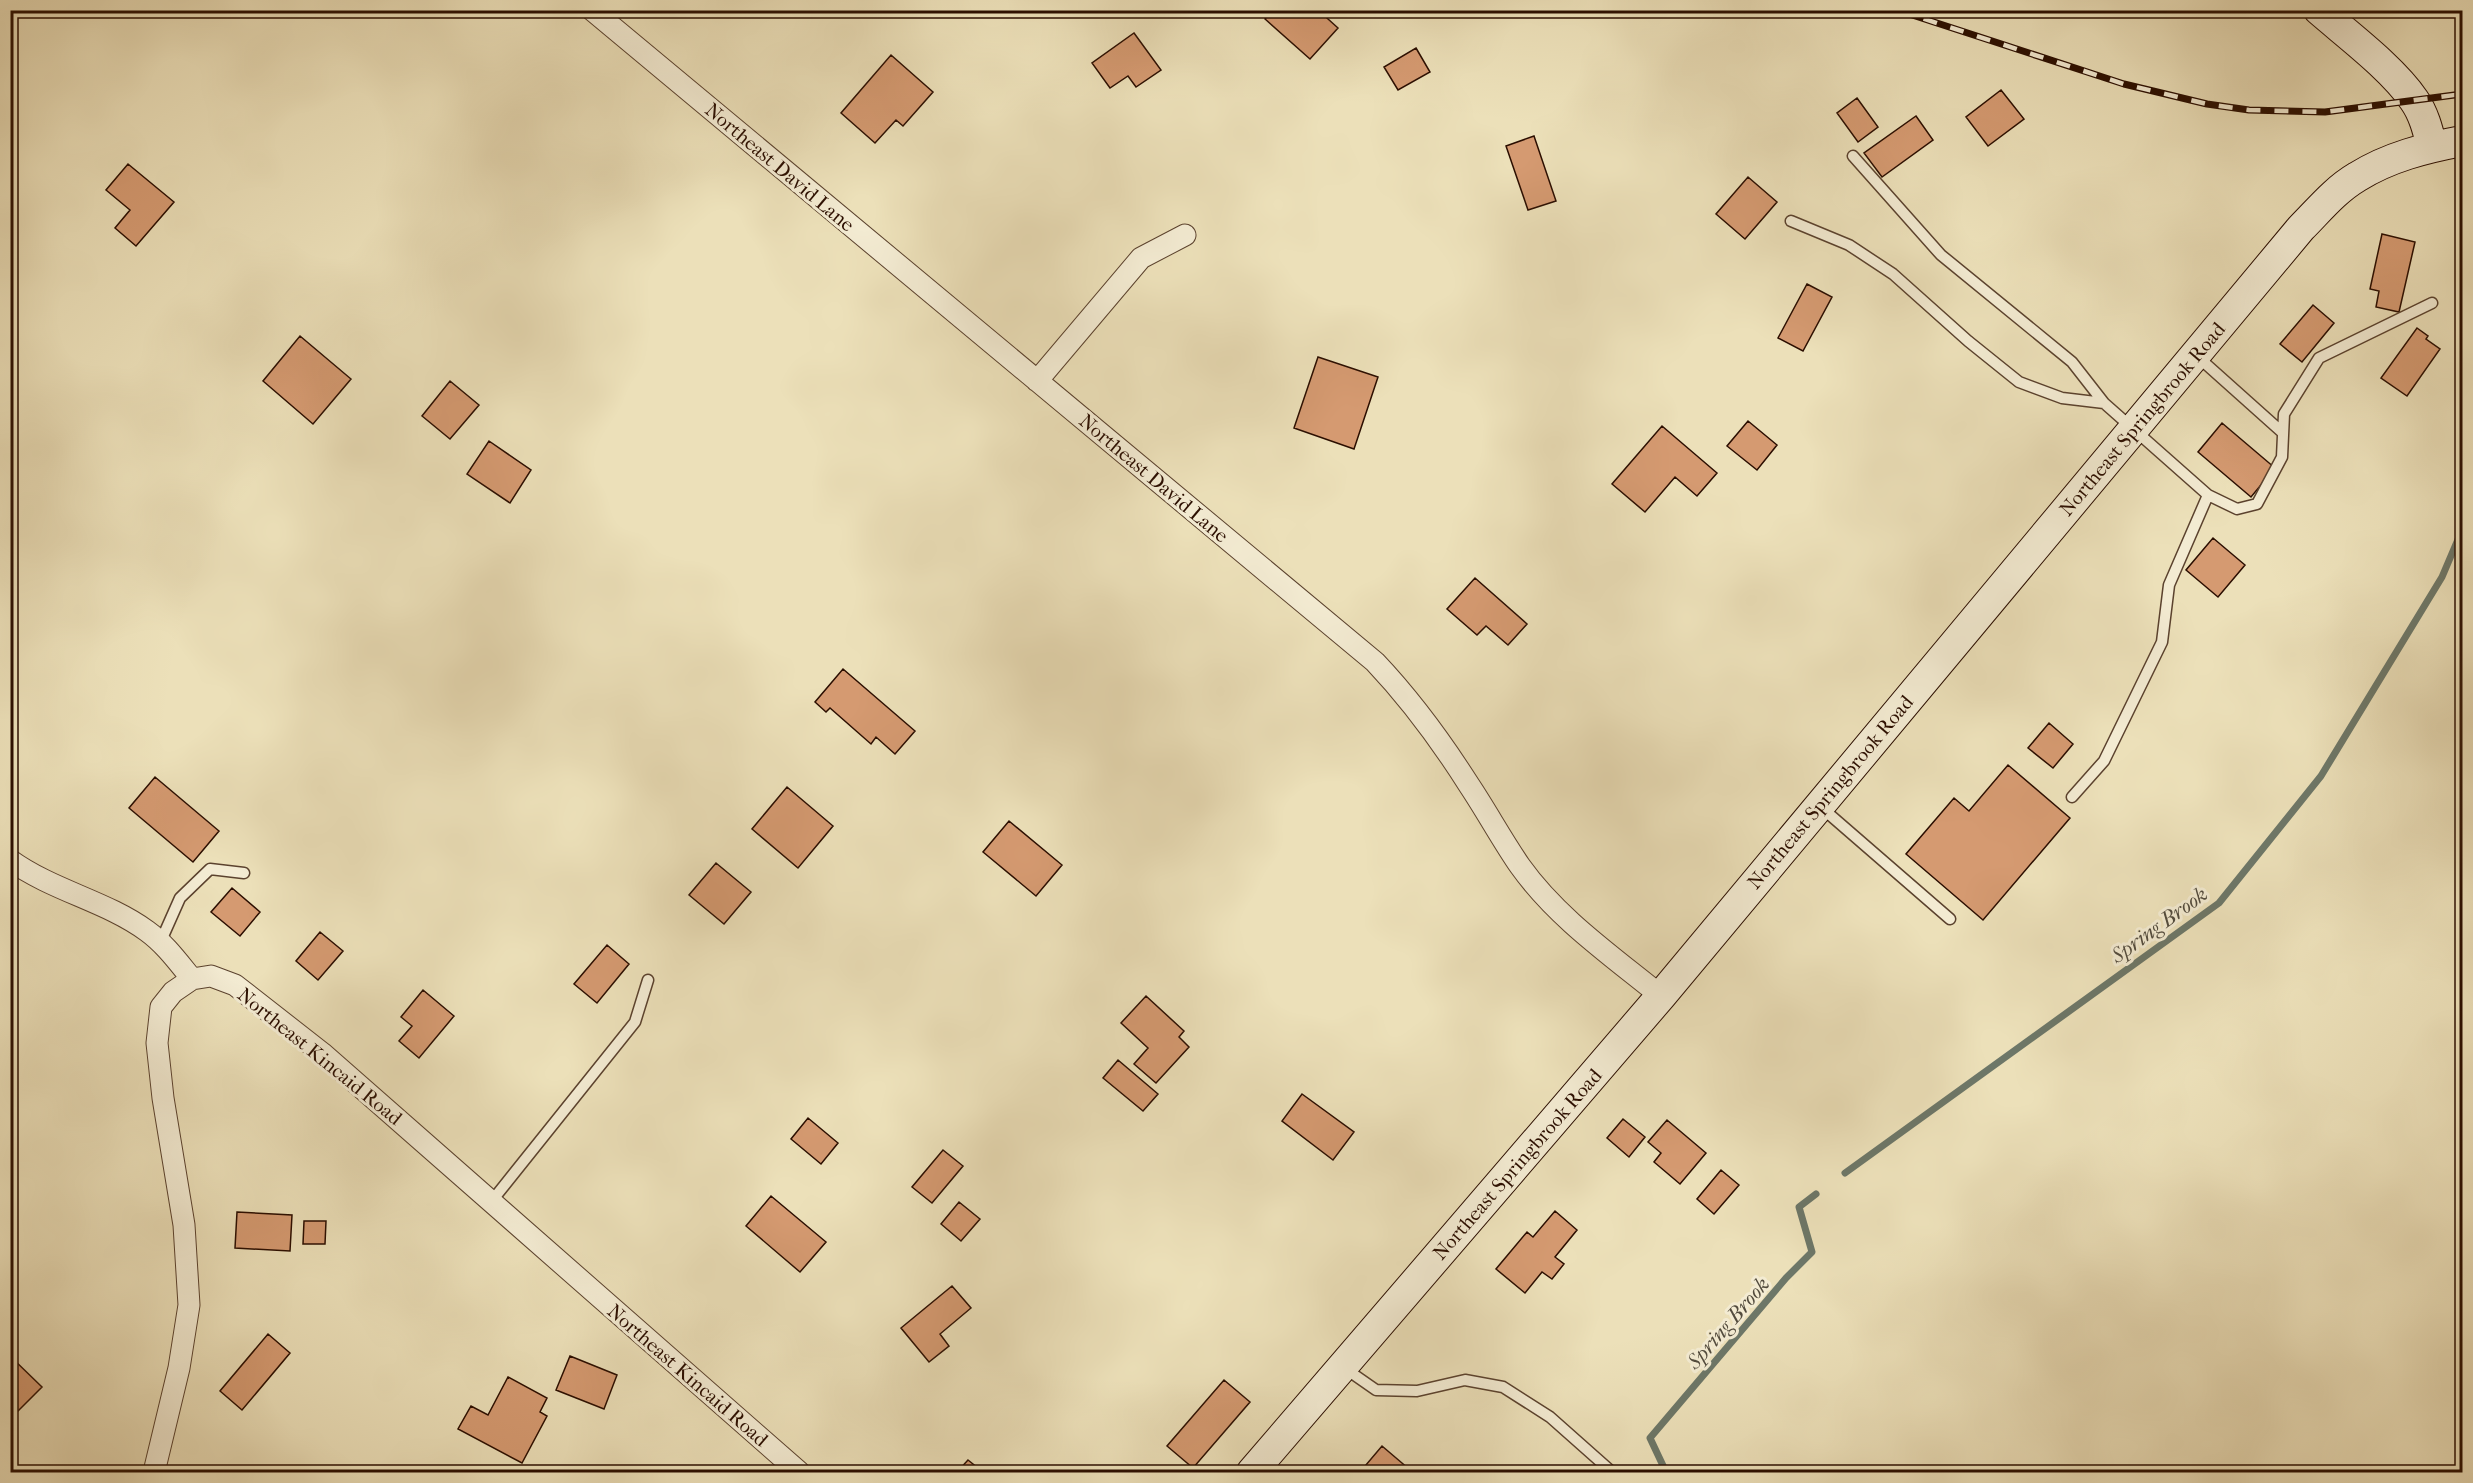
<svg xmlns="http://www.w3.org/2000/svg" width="2473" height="1483" viewBox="0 0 2473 1483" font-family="'IM FELL French Canon',serif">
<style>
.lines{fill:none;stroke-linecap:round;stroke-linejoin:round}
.stream{stroke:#6d7768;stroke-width:7}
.building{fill:#d59a71;stroke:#2b0e00;stroke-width:1.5}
.lane-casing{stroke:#5b422e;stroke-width:13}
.street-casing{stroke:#5b422e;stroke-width:23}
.secondary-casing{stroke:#2b0e00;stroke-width:32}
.lane{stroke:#f3ebd2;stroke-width:10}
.street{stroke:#f3ebd2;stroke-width:21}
.secondary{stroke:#f3ebd2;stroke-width:30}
.rail-casing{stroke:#2b0e00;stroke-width:7}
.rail{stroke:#f3ebd2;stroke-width:4.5;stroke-dasharray:14;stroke-linecap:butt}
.labels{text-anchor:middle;stroke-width:6;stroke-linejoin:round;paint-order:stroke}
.street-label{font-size:20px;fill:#2b0e00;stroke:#f3ebd2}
.water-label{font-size:21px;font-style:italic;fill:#524b3d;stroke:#f3ebd2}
</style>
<rect width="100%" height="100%" fill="#ece0b9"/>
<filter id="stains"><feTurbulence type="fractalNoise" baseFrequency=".00333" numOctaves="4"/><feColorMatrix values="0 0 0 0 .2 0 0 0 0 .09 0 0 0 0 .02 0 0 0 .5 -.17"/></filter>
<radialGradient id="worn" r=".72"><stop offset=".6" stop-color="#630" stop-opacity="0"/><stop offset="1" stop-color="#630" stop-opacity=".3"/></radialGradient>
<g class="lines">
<path class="stream" d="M1845,1173L2219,903L2321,776L2442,577L2462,530
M1666,1472L1650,1438L1786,1278L1812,1252L1799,1207L1816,1194"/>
</g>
<path class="building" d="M1272,10H1318L1338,28L1310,59L1265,19Z
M1134,33L1161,70L1136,87L1128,76L1110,88L1092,63Z
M1416,48L1430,72L1398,90L1384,67Z
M891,55L933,92L903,126L896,120L875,143L841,113Z
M2001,90L2024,119L1988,146L1966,117Z
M1857,98L1878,127L1858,142L1837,113Z
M1916,116L1933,140L1882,177L1864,153Z
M1534,136L1556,201L1528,210L1506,146Z
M128,164L174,202L136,246L115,228L130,210L106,190Z
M1748,177L1777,202L1745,239L1716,214Z
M2382,234L2415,242L2399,312L2376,307L2379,291L2370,289Z
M1807,284L1832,297L1803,351L1778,338Z
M2313,305L2334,323L2302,362L2280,344Z
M2417,328L2428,336L2426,339L2440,349L2407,396L2381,378Z
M300,336L351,379L313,424L263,381Z
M1318,357L1378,377L1354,449L1294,428Z
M450,381L479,405L450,439L422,416Z
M1748,421L1777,445L1757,470L1727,446Z
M2222,423L2275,468L2251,497L2198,452Z
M1662,426L1717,473L1697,496L1675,477L1645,512L1612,484Z
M489,441L531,470L510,503L467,474Z
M2213,538L2245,565L2218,597L2186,570Z
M1475,578L1527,624L1508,645L1486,626L1477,635L1447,609Z
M843,669L915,731L895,754L876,737L871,744L830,708L826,712L815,702Z
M2049,723L2073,744L2053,768L2028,748Z
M2008,765L2070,818L1983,920L1906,854L1954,798L1969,811Z
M155,777L219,831L193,862L129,808Z
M787,787L833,826L798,868L752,829Z
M1009,821L1062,865L1036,896L983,852Z
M716,863L751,892L724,924L689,895Z
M232,888L260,912L240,936L211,912Z
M320,932L343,951L318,980L296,961Z
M607,945L629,964L597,1003L574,984Z
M423,990L454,1016L419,1058L399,1041L412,1026L401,1017Z
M1146,996L1184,1031L1179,1037L1189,1047L1156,1083L1134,1064L1148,1048L1121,1023Z
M1118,1060L1158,1094L1143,1111L1103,1078Z
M1302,1094L1354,1132L1333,1160L1282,1121Z
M808,1118L838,1143L821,1164L791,1139Z
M1623,1119L1645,1137L1629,1157L1607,1138Z
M1667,1120L1706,1153L1680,1184L1654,1162L1661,1153L1648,1142Z
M943,1150L963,1166L932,1203L912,1187Z
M1721,1170L1739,1185L1714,1214L1697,1199Z
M771,1196L826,1242L800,1272L746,1226Z
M959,1202L980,1219L961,1241L941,1224Z
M1555,1211L1577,1230L1555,1257L1564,1264L1552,1279L1542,1272L1525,1293L1496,1269L1527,1232L1533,1237Z
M237,1212L292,1215L290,1251L235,1248Z
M304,1221H326L325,1244H303Z
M952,1286L971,1308L940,1334L949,1346L929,1362L901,1328Z
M268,1334L290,1353L242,1410L220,1391Z
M10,1356L42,1387L10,1419Z
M570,1356L617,1375L604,1409L556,1390Z
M508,1377L547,1398L540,1412L547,1416L522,1463L458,1429L471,1406L488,1415Z
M1224,1380L1250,1402L1193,1468L1167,1446Z
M1382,1446L1409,1469L1406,1472H1360Z
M968,1460L983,1472H957Z"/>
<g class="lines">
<g class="lane-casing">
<path id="lane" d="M1853,156L1941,255L2072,362L2104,403L2208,495L2237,509L2257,504L2282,457L2284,414L2319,358L2432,303
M1791,221L1849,245L1893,274L1968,341L2019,382L2062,398L2104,403
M2198,357L2283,433
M2072,797L2104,761L2162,642L2169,585L2208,495
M1822,808L1950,919
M160,943L180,898L210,869L244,873
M491,1202L635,1022L648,980
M1343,1367L1376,1390L1417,1391L1465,1380L1503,1387L1550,1417L1612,1472"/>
</g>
<g class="street-casing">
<path id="street" d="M592,10L1375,662C1411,700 1441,741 1469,785C1487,812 1502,840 1520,866C1557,918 1612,956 1661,996
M1037,381L1141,258L1185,235
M10,860C53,891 106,901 147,931C165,944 178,962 192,979
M154,1472L179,1368L189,1305L184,1225L163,1098L157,1043L161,1007L173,992L192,979L211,976L235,985L322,1053L799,1472"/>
</g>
<g class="secondary-casing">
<path id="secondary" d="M2319,10C2349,36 2392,68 2414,100C2424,114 2428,131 2432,147
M1252,1472L1661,996L2301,228C2319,210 2335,190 2357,177C2389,157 2425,148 2462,141"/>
</g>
<use href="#lane" class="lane"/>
<use href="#street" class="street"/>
<use href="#secondary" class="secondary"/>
<g class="rail-casing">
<path id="rail" d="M1897,10L2124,84L2207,104L2249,110L2325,112L2462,94"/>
</g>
<use href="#rail" class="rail"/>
</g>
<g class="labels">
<g class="street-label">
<text transform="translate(780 167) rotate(40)" y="7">Northeast David Lane</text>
<text transform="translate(2142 419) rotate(-50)" y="7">Northeast Springbrook Road</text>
<text transform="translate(1154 478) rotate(40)" y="7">Northeast David Lane</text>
<text transform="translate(1830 792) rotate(-50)" y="7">Northeast Springbrook Road</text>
<text transform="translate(320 1056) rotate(39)" y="7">Northeast Kincaid Road</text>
<text transform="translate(1517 1164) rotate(-49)" y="7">Northeast Springbrook Road</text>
<text transform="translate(688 1375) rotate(41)" y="7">Northeast Kincaid Road</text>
</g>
<g class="water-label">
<text transform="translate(2159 925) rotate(-36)" y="7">Spring Brook</text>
<text transform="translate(1728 1323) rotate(-49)" y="7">Spring Brook</text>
</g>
</g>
<rect width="2473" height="1483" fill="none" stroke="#ece0b9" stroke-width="36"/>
<rect x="12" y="12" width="2449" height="1459" fill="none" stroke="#2b0e00" stroke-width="3"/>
<rect x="18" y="18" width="2437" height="1447" fill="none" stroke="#2b0e00" stroke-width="1.5"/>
<rect width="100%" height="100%" filter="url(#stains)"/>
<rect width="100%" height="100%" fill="url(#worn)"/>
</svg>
